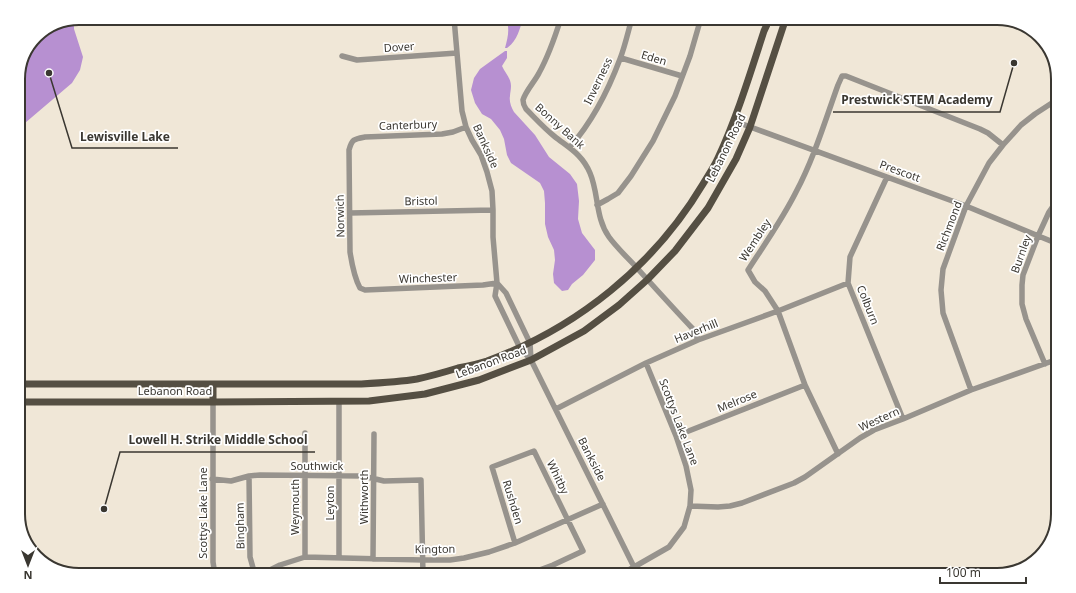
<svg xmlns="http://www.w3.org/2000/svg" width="1076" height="593" viewBox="0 0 1076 593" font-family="'Noto Sans',sans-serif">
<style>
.water{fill:#b790d1}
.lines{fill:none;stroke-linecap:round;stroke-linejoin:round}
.minor{stroke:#97938d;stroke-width:5.5}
.major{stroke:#554f43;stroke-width:7}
.labels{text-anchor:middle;stroke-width:3.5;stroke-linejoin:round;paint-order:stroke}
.street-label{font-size:11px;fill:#3a3731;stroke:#fff}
.rim{fill:none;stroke:#3a3731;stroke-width:2}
.leader{fill:none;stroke:#3a3731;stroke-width:1.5}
.callout-dot{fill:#3a3731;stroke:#fff;stroke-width:1.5}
.callout-label{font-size:12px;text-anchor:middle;font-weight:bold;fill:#3a3731;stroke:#fff;stroke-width:3.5;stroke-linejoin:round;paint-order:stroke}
</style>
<rect width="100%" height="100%" fill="#f0e7d7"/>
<path class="water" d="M506,18H523C520,29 517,41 507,48H505C508,37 510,29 506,18Z
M74,20V29L83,57L80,70L72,83L25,123L18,125V76L36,36Z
M505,51H507V58L502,66C505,73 511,78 511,86C511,90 510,93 510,96C509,101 511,107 514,112L535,135L549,157L570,174L577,184L579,201L578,219L582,233L595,250V260L583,275L572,284L568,290L562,291L554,283L553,274L555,260L554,250L548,237L545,224V203L544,191L540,183L511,163L507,155L504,139L500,130L491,119L482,114L475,103L471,90L474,78L480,69L498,56Z"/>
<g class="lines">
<path class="minor" d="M454,18L462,111L466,127L472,140L481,155L487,172L492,191L493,210V237L497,283L495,296L520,348L531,360L634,567
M561,18C555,37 549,55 539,73C535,81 525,92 523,100C523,103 524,106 526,109C535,118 544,128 554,136C569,148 582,154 590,173C599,194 595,217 609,237C617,248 628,258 637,268C656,289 674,309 693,329L698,340
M342,56L357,60L457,53
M621,58L682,76
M734,121L966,206L1058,244
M466,127L453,132L442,134L365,137C354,139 352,139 349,150L350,252C352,265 354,277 360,288L365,290L483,285L497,283
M570,147C592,122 608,91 620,59C625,46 628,32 632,18
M887,177L850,257L848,283L903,419
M597,205L608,199L618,193L631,176L653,141L675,96L690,56L701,18
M350,213L493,210
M497,283L506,293L530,343L531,360
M1045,364L1026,319L1022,304V285L1023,275L1038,236L1049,212L1058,199
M971,390L943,313L941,290L943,269L966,206L989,163L1003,145L1021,125L1035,114L1058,99
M339,401V558
M213,402V562L215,575
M556,409L646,363L698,340L778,311L848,283
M676,436L805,385
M838,454L805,385L778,311L765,291L755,282L748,270C764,245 782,220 796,192C814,158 825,121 838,85L842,76H846L980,129L988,133L1003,145
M249,476L250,557L255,575
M212,479L231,481L249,476L260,475L363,476L384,481L421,480L423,575
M690,506L718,507L730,506L742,503L794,483L805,477L860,438L874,430L903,419L971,390L1058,359
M515,543L492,467L534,451L583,551L553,565L526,575
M305,557V433
M373,559L374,434
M260,575L280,565L305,557L422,560H450L464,558L489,552L515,543L603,504
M620,575L669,547L684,527L690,506L691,490L686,466L676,436L646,363"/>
<path class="major" d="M18,384H360C379,383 399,382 417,379C431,376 445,372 458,368C468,366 478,364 487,361C577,328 654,266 703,184C708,176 714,167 718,158C737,117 750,74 764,31L770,18
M18,402H213L369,401L425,394L479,380L531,360L584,331L619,305L647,280L675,251L708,208L736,159L750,127L786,18
M213,402V384"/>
</g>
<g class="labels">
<g class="street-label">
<text transform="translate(399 47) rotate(-4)" y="4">Dover</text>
<text transform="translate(654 58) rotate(17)" y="4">Eden</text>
<text transform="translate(598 81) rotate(-64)" y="4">Inverness</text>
<text transform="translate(408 125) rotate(-2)" y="4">Canterbury</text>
<text transform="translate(560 126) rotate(42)" y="4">Bonny Bank</text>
<text transform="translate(486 146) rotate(66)" y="4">Bankside</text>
<text transform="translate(726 148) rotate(-64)" y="4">Lebanon Road</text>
<text transform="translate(900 171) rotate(20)" y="4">Prescott</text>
<text transform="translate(421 201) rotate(-1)" y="4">Bristol</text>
<text transform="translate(340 216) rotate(-91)" y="4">Norwich</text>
<text transform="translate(949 226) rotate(-69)" y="4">Richmond</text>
<text transform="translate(755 240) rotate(-57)" y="4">Wembley</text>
<text transform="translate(1021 254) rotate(-70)" y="4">Burnley</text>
<text transform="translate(428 278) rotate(-2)" y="4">Winchester</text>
<text transform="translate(868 305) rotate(68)" y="4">Colburn</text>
<text transform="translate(696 331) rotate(-22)" y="4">Haverhill</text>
<text transform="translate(491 362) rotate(-20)" y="4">Lebanon Road</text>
<text x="175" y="395">Lebanon Road</text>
<text transform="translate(737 401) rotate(-22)" y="4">Melrose</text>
<text transform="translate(879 419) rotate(-24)" y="4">Western</text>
<text transform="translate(679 422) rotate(69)" y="4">Scottys Lake Lane</text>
<text transform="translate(592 459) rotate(63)" y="4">Bankside</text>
<text x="317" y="470">Southwick</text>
<text transform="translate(558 477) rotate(64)" y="4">Whitby</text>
<text transform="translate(364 497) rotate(-90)" y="4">Withworth</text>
<text transform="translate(513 502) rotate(73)" y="4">Rushden</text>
<text transform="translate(330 503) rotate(-90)" y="4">Leyton</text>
<text transform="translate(295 507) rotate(-90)" y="4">Weymouth</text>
<text transform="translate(203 513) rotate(-90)" y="4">Scottys Lake Lane</text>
<text transform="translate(240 526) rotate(-91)" y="4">Bingham</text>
<text transform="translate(435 549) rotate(-1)" y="4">Kington</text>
</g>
</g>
<path d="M0 0H1076V593H0ZM79 25H997A54 54 0 0 1 1051 79V514A54 54 0 0 1 997 568H79A54 54 0 0 1 25 514V79A54 54 0 0 1 79 25Z" fill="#fff" fill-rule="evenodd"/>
<path class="rim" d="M79 25H997A54 54 0 0 1 1051 79V514A54 54 0 0 1 997 568H79A54 54 0 0 1 25 514V79A54 54 0 0 1 79 25Z"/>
<path class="leader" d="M1014 63L1000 112H833M49 73L72 148H178M104 509L120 452H315"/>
<g class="callout-dot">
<circle cx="1014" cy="63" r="4"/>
<circle cx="49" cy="73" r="4"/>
<circle cx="104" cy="509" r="4"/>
</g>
<g class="callout-label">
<text x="917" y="104">Prestwick STEM Academy</text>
<text x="125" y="141">Lewisville Lake</text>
<text x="218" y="444">Lowell H. Strike Middle School</text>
</g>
<g transform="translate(28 565) rotate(180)" stroke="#ffffff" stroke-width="3" paint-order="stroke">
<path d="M0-3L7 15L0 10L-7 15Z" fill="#3a3731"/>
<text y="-6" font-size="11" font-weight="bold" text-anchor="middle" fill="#3a3731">N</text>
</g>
<path d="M940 577v6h86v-6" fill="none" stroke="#3a3731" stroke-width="2"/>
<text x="946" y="577" font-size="12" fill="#3a3731" stroke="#ffffff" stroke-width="3" paint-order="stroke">100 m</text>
</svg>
